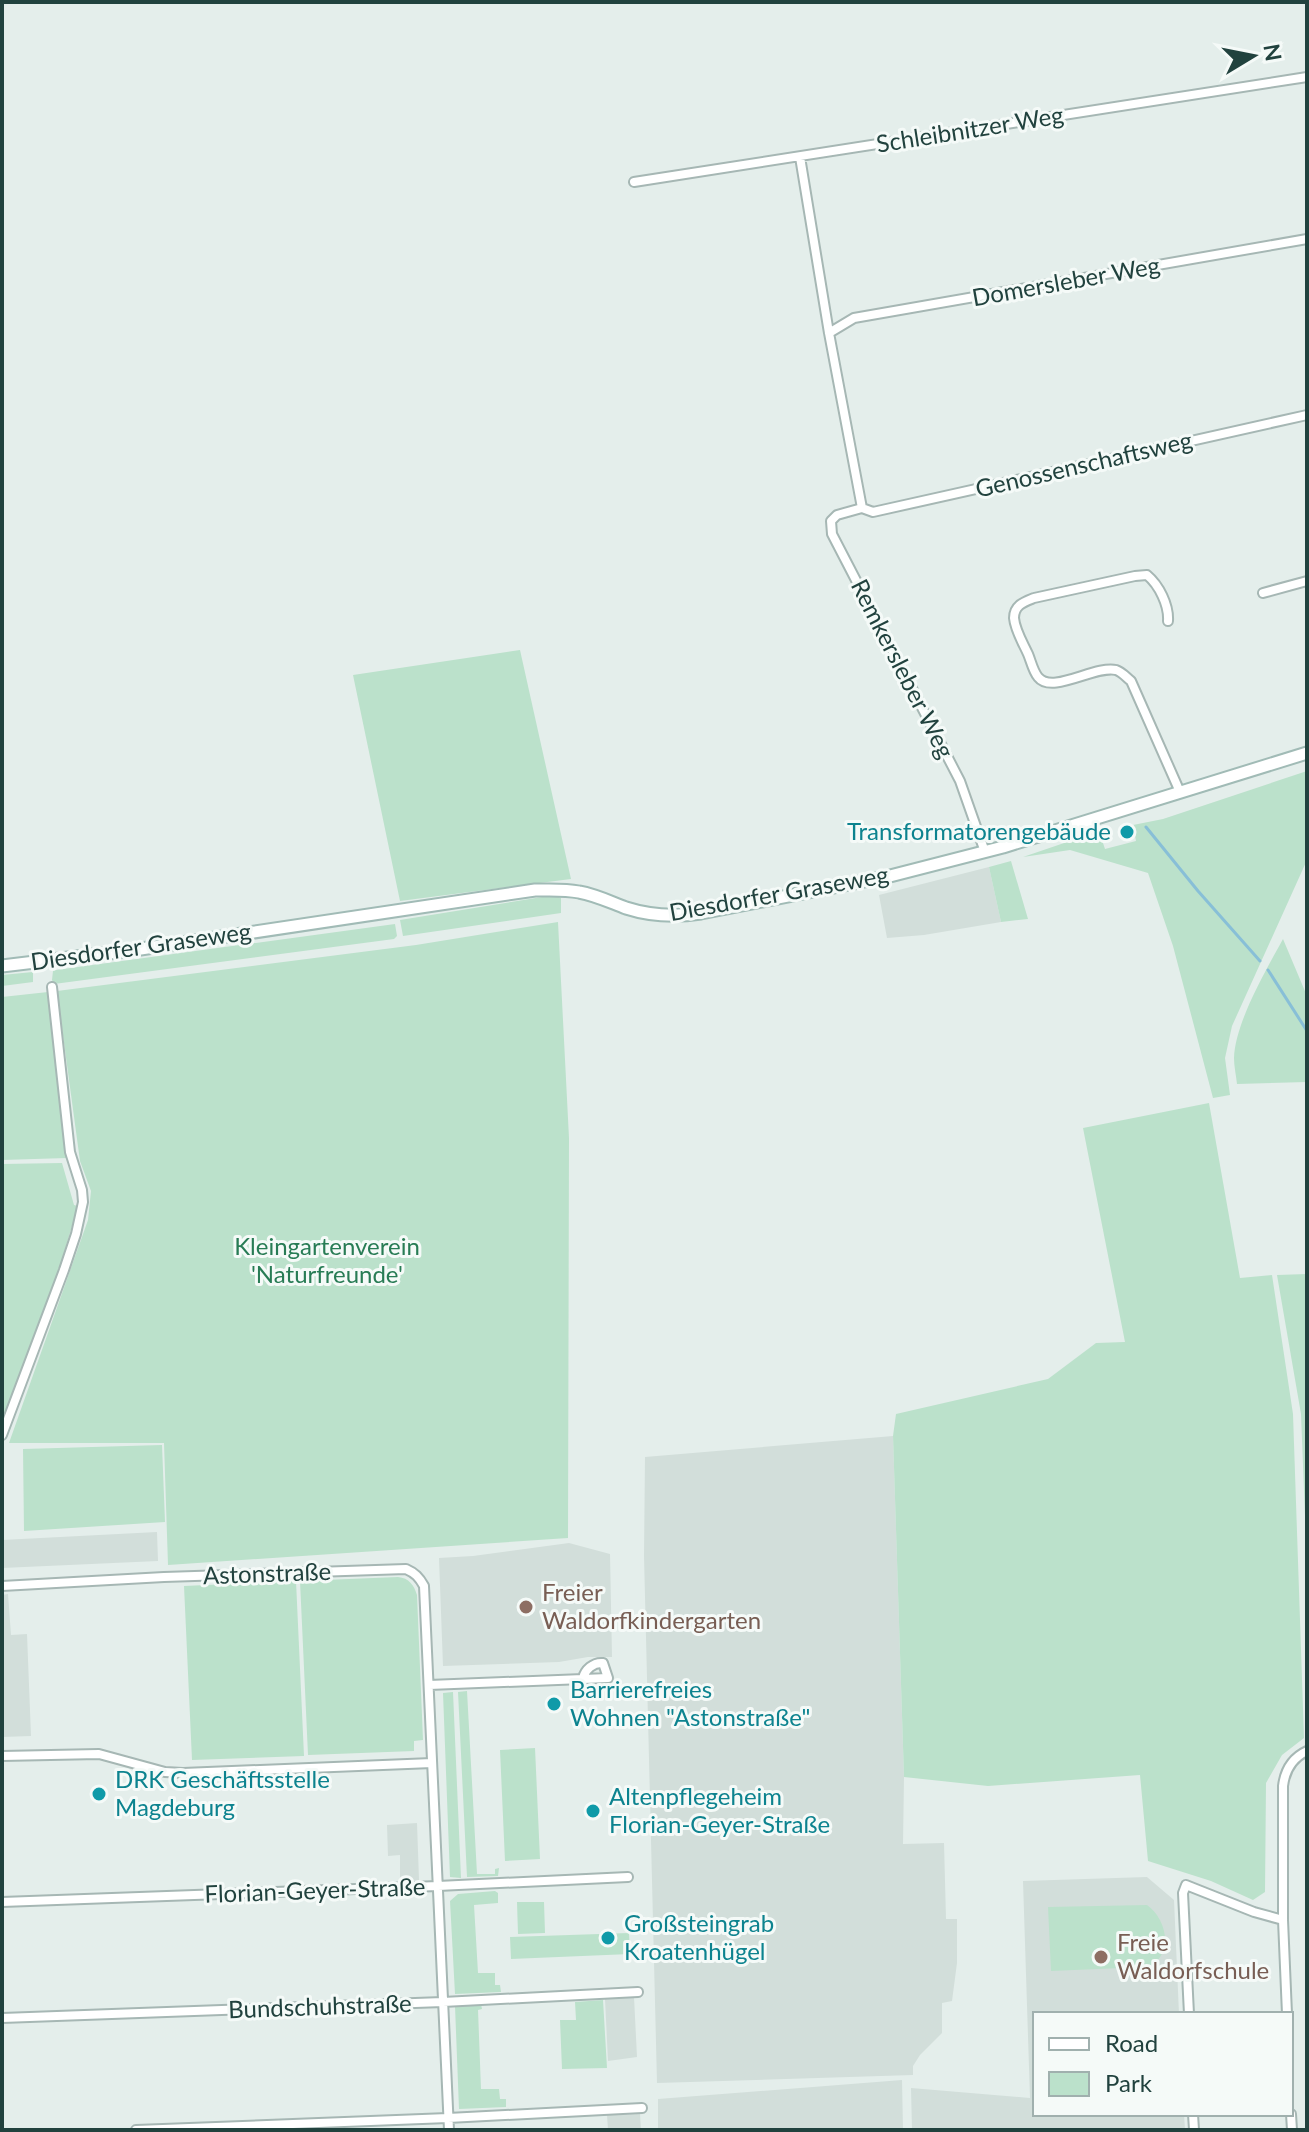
<svg xmlns="http://www.w3.org/2000/svg" width="1309" height="2132" viewBox="0 0 1309 2132" font-family="Lato,sans-serif">
<style>
.built{fill:#d2deda}
.green{fill:#bbe1cb}
.lines{fill:none;stroke-linecap:round;stroke-linejoin:round}
.stream{stroke:#88bfd7;stroke-width:3}
.street-casing{stroke:#a6b7b4;stroke-width:12}
.secondary-casing{stroke:#a1bbb6;stroke-width:15}
.street{stroke:#fff;stroke-width:8}
.secondary{stroke:#fff;stroke-width:11}
.culture-dot{fill:#0f9aa8;stroke:#f5faf8;stroke-width:3}
.education-dot{fill:#8d6e63;stroke:#f5faf8;stroke-width:3}
.labels{text-anchor:middle;stroke-width:6;stroke-linejoin:round;paint-order:stroke}
.street-label{font-size:24px;fill:#21423e;stroke:#f5faf8}
.culture-label{font-size:24px;fill:#0d838f;stroke:#f5faf8;text-anchor:start}
.park-label{font-size:24px;fill:#287c55;stroke:#f5faf8}
.education-label{font-size:24px;fill:#785e54;stroke:#f5faf8;text-anchor:start}
</style>
<rect width="100%" height="100%" fill="#e4eeeb"/>
<path class="built" d="M989,867L1001,922L924,935L887,938L879,895Z
M893,1436L904,1777L903,1844L944,1843L946,1919H957V1963L952,2001L942,2003V2033L920,2055L913,2066V2075L657,2083L644,1556L645,1457Z
M157,1532L158,1561L2,1568V1540Z
M569,1543L610,1554L612,1657H588L559,1662L443,1666L439,1558L473,1556Z
M8,1594L11,1635L27,1634L31,1736L2,1737V1595Z
M417,1823L419,1880H400V1855L388,1856L387,1825Z
M1147,1877L1174,1900L1179,2014H1035V2114H1184L1185,2130H912L911,2088L1030,2098L1023,1881Z
M634,1997L637,2057L608,2061L605,1999Z
M902,2080L903,2130H658V2099Z
M640,2114L641,2130H608L607,2115Z"/>
<path class="green" d="M520,650L571,879L400,901L353,675Z
M1307,771V860L1232,1026L1225,1058L1230,1095L1213,1098L1173,946L1148,873L1070,850L1023,857L1070,841L1100,834L1105,849L1136,841L1133,825L1163,819Z
M1011,861L1028,919L1001,922L989,867Z
M554,895L561,898V913L403,936L400,920Z
M558,922L569,1138L568,1538L168,1565L164,1443H9L88,1220L91,1191L80,1161L57,991L416,945Z
M395,924L397,936L394,939L54,984L52,980L53,971L56,970Z
M1283,939L1307,996V1082L1237,1084C1236,1075 1234,1066 1234,1058C1235,1023 1266,970 1283,939Z
M33,972V982L2,986V975Z
M48,992L67,1158L2,1160V997Z
M1209,1103L1240,1278L1272,1275L1293,1414L1304,1738L1282,1755L1266,1783L1265,1892L1253,1900L1211,1881L1148,1861L1140,1775L988,1786L904,1777L893,1436L896,1414L1048,1379L1096,1343L1125,1342L1083,1128Z
M62,1163L74,1205L78,1206L60,1266L2,1420V1164Z
M1307,1274V1567L1301,1414L1277,1275Z
M162,1445L165,1522L24,1531L23,1449Z
M398,1577C409,1578 414,1585 417,1595L423,1740L414,1741V1751L308,1755L300,1581Z
M296,1581L304,1756L192,1760L184,1586Z
M467,1691L477,1874H495V1869L499,1868L498,1876L467,1877L458,1692Z
M453,1692L461,1878L450,1877L443,1693Z
M535,1748L540,1859L505,1861L500,1750Z
M495,1891L498,1893V1903L474,1905L478,1973H495V1985H500L501,1992L455,1994L450,1901L458,1894Z
M517,1902H544L545,1933L518,1934Z
M1147,1905C1163,1916 1173,1944 1157,1961C1154,1964 1149,1965 1145,1967L1051,1971L1048,1907Z
M629,1933L630,1954L511,1959L510,1937Z
M603,2000L607,2068L562,2069L560,2020H576L575,2002Z
M481,2004L482,2009L478,2010L481,2089H499L500,2099H506V2107L459,2109L455,2006Z"/>
<g class="lines">
<path class="stream" d="M1146,827L1198,891L1260,961
M1268,970L1307,1031"/>
<g class="street-casing">
<path id="street" d="M800,157L829,333L862,508
M634,182L1307,77
M829,333L854,318L1307,239
M862,508L873,512L1307,415
M862,508L837,515L831,521L832,534L960,781L985,852
M1263,593L1307,581
M1168,621C1169,605 1159,585 1147,575L1135,576L1034,598C1024,602 1014,605 1014,618C1015,630 1023,643 1028,654C1031,661 1033,671 1038,677C1052,695 1095,665 1116,670C1122,672 1126,677 1131,681L1180,792
M2,1435L64,1270L76,1234L83,1202L82,1190L70,1152L52,987
M2,1586L164,1577L406,1569C415,1573 419,1577 424,1586L449,2130
M429,1685L608,1678L603,1663C593,1662 585,1670 583,1678
M2,1756L99,1754L165,1772L183,1773L432,1763
M2,1902L438,1886L628,1877
M1189,2014L1183,1893L1186,1885L1254,1912L1283,1920
M1287,2014L1283,1920V1786C1285,1770 1292,1758 1307,1751
M2,2018L443,2002L638,1992
M1193,2114L1194,2130
M1291,2114L1292,2130
M136,2130L448,2118L642,2108"/>
</g>
<g class="secondary-casing">
<path id="secondary" d="M2,966L134,950L535,890C550,890 564,889 579,892C596,895 610,902 626,908C651,916 675,917 701,913L890,876L1003,847L1307,753"/>
</g>
<use href="#street" class="street"/>
<use href="#secondary" class="secondary"/>
</g>
<g class="culture-dot">
<circle cx="1127" cy="832" r="8"/>
<circle cx="554" cy="1704" r="8"/>
<circle cx="99" cy="1794" r="8"/>
<circle cx="593" cy="1811" r="8"/>
<circle cx="608" cy="1938" r="8"/>
</g>
<g class="education-dot">
<circle cx="526" cy="1607" r="8"/>
<circle cx="1101" cy="1957" r="8"/>
</g>
<g class="labels">
<g class="street-label">
<text transform="translate(970 130) rotate(-9)" y="8">Schleibnitzer Weg</text>
<text transform="translate(1066 282) rotate(-10)" y="8">Domersleber Weg</text>
<text transform="translate(1084 465) rotate(-13)" y="8">Genossenschaftsweg</text>
<text transform="translate(902 669) rotate(63)" y="8">Remkersleber Weg</text>
<text transform="translate(779 894) rotate(-10)" y="8">Diesdorfer Graseweg</text>
<text transform="translate(141 947) rotate(-8)" y="8">Diesdorfer Graseweg</text>
<text transform="translate(267 1574) rotate(-2)" y="8">Astonstraße</text>
<text transform="translate(315 1891) rotate(-2)" y="8">Florian-Geyer-Straße</text>
<text transform="translate(320 2007) rotate(-2)" y="8">Bundschuhstraße</text>
</g>
<g class="culture-label">
<text x="1111" y="840" text-anchor="end">Transformatorengebäude</text>
<text x="570" y="1698">Barrierefreies<tspan x="570" dy="28">Wohnen "Astonstraße"</tspan></text>
<text x="115" y="1788">DRK Geschäftsstelle<tspan x="115" dy="28">Magdeburg</tspan></text>
<text x="609" y="1805">Altenpflegeheim<tspan x="609" dy="28">Florian-Geyer-Straße</tspan></text>
<text x="624" y="1932">Großsteingrab<tspan x="624" dy="28">Kroatenhügel</tspan></text>
</g>
<g class="park-label">
<text x="327" y="1255">Kleingartenverein<tspan x="327" dy="28">'Naturfreunde'</tspan></text>
</g>
<g class="education-label">
<text x="542" y="1601">Freier<tspan x="542" dy="28">Waldorfkindergarten</tspan></text>
<text x="1117" y="1951">Freie<tspan x="1117" dy="28">Waldorfschule</tspan></text>
</g>
</g>
<rect width="1309" height="2132" fill="none" stroke="#21423e" stroke-width="8"/>
<rect x="1033" y="2012" width="260" height="104" fill="#f5faf8" stroke="#a0b0ae" stroke-width="2"/>
<rect x="1049" y="2038" width="40" height="12" fill="#ffffff" stroke="#a0b0ae" stroke-width="2"/>
<text x="1105" y="2052" font-size="24" fill="#21423e">Road</text>
<rect x="1049" y="2072" width="40" height="24" fill="#bbe1cb" stroke="#a0b0ae" stroke-width="2"/>
<text x="1105" y="2092" font-size="24" fill="#21423e">Park</text>
<g transform="translate(1253 56) rotate(80)" stroke="#f5faf8" stroke-width="6" paint-order="stroke">
<path d="M0-6L14 30L0 20L-14 30Z" fill="#21423e"/>
<text y="-12" font-size="22" font-weight="bold" text-anchor="middle" fill="#21423e">N</text>
</g>
</svg>
